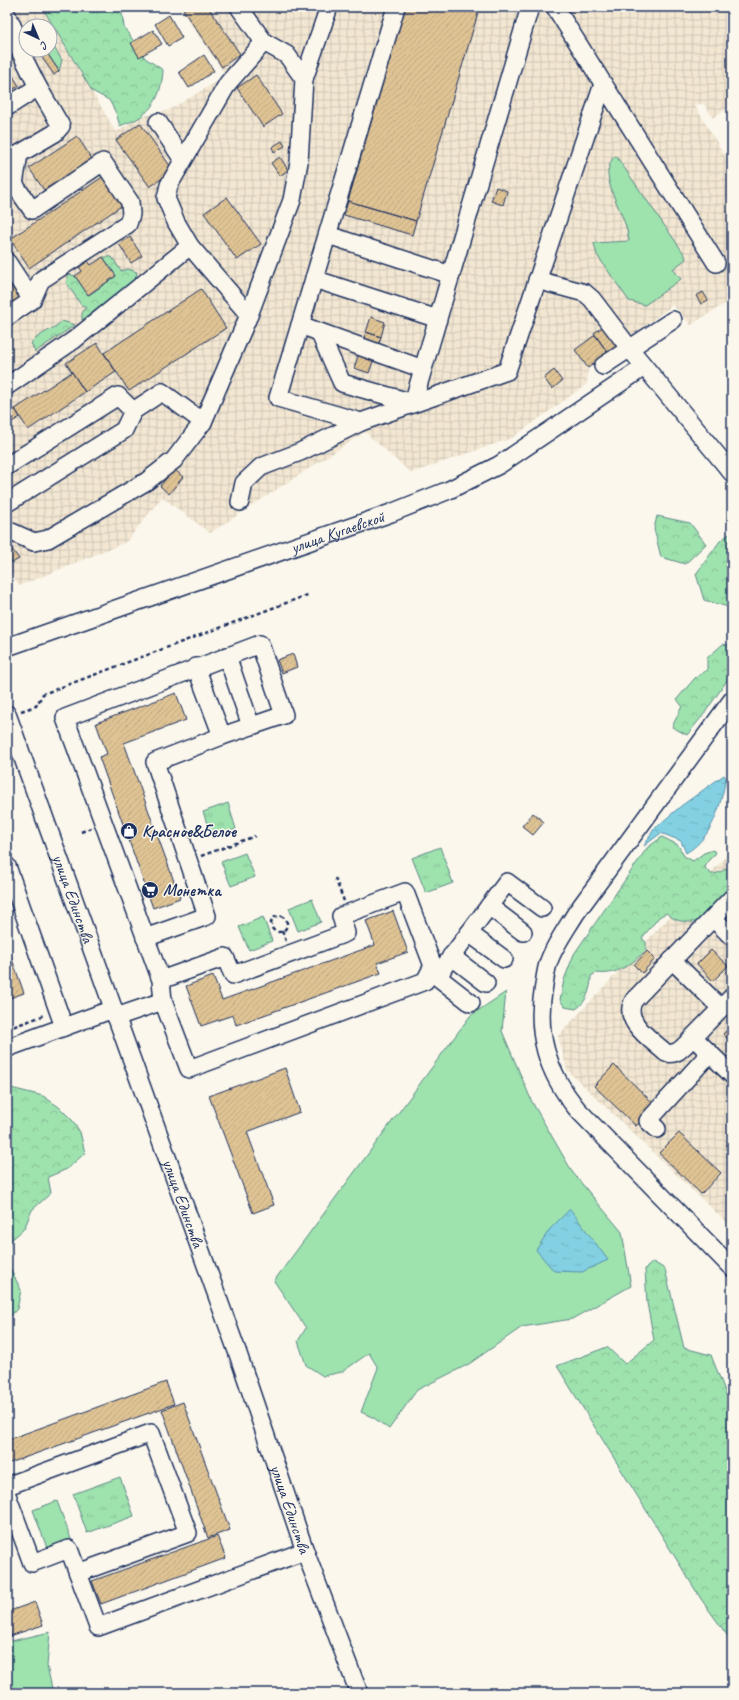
<svg xmlns="http://www.w3.org/2000/svg" width="739" height="1700" viewBox="0 0 739 1700" font-family="Caveat,sans-serif">
<style>
.industrial{fill:url(#industrial-grid);fill-rule:evenodd}
.grass{fill:#9ee2ae;stroke:#5c8886}
.forest{fill:url(#forest-crowns);stroke:#5c8886}
.park{fill:url(#park-tufts);stroke:#5c8886}
.water{fill:url(#water-ripples);stroke:#5990ad}
.building{fill:url(#building-hatch);stroke:#1b2f5e}
.lines{fill:none;stroke-linecap:round;stroke-linejoin:round}
.minor-casing{stroke:#1b2f5e;stroke-width:20}
.path{stroke:#1b2f5e;stroke-width:2.5;stroke-dasharray:4 3;stroke-linecap:butt}
.minor{stroke:#fbf7ec;stroke-width:17}
.labels{text-anchor:middle;stroke-width:3;stroke-linejoin:round;paint-order:stroke}
.street-label{font-size:17px;fill:#1b2f5e;stroke:#fbf7ec}
.poi-label{font-size:17px;font-weight:bold;fill:#1b2f5e;stroke:#fbf7ec;text-anchor:start}
</style>
<defs>
<pattern id="industrial-grid" width="8" height="8" patternUnits="userSpaceOnUse"><rect width="8" height="8" fill="#f3e7d2"/><path d="M0 4h8M4 0v8" fill="none" stroke="#d0c6b7"/></pattern>
<pattern id="forest-crowns" width="20" height="18" patternUnits="userSpaceOnUse"><rect width="20" height="18" fill="#9ee2ae"/><path d="M2 6a3 3 0 1 1 6 0M12 15a3 3 0 1 1 6 0" fill="none" stroke="#88c298"/></pattern>
<pattern id="park-tufts" width="24" height="20" patternUnits="userSpaceOnUse"><rect width="24" height="20" fill="#9ee2ae"/><path d="M3 7l-1-3M5 7V3M7 7l1-3M15 17l-1-3M17 17v-4M19 17l1-3" fill="none" stroke="#88c298"/></pattern>
<pattern id="water-ripples" width="26" height="14" patternUnits="userSpaceOnUse"><rect width="26" height="14" fill="#82d0e1"/><path d="M2 4q2-2 4 0t4 0M15 11q2-2 4 0t4 0" fill="none" stroke="#70b3c3"/></pattern>
<pattern id="building-hatch" width="6" height="6" patternUnits="userSpaceOnUse"><rect width="6" height="6" fill="#dfc394"/><path d="M-1 1l2-2M0 6l6-6M5 7l2-2" fill="none" stroke="#bfa882"/></pattern>
</defs>
<rect width="100%" height="100%" fill="#fbf7ec"/>
<filter id="ink" filterUnits="userSpaceOnUse"><feTurbulence type="fractalNoise" baseFrequency=".025" numOctaves="2"/><feDisplacementMap in="SourceGraphic" scale="8" xChannelSelector="R" yChannelSelector="G"/><feConvolveMatrix kernelMatrix="1 2 1 2 8 2 1 2 1" color-interpolation-filters="sRGB"/></filter>
<g filter="url(#ink)">
<path class="industrial" d="M7,7H42L116,132L140,117L169,110L226,76L179,7H732V105L713,118L704,104H694L732,168V299L691,325L673,305L588,368L587,384L512,438L411,473L365,432L210,533L162,497L126,542L19,586L7,566ZM26,26H50V50H26Z
M732,850V1228L567,1070L558,1036Z"/>
<path class="grass" d="M616,156L685,255L686,259L673,269L681,279L645,305L629,301L597,255L594,243L629,241C627,218 610,197 608,175C607,170 611,162 613,157Z
M506,992L502,1031L532,1102L573,1173L622,1232L631,1286L572,1319L522,1327L469,1364L417,1390L389,1429L374,1418L361,1412L378,1368L369,1353L342,1372L323,1376L306,1365L298,1341L306,1328L274,1281L470,1016Z
M7,1240L10,1241L9,1266L21,1290L17,1309L7,1320Z
M57,1501L71,1539L47,1548L33,1510Z
M50,1632L47,1666L53,1693H7V1642Z"/>
<path class="forest" d="M42,7H121L124,27L145,58L163,70C162,88 157,106 140,117C135,121 126,123 120,126L116,113L109,100L92,91Z
M50,41L62,60L59,71L45,50H50Z
M103,257H112L121,271L128,269L137,272L135,282L82,320V313L86,307L81,305L66,282L69,274L75,276L89,295L116,276Z
M62,321L75,325L35,352L31,343C42,331 51,332 62,321Z
M657,516L690,523L706,544L685,564L661,557L654,529Z
M729,534L732,542V600L728,607L704,600L696,574L720,541Z
M723,644L732,646V670L730,676L704,714L687,735L672,727L682,706L677,699L695,678L707,670V658Z
M662,837L678,845L684,856L693,861L704,853L713,850L716,853L707,862L705,868L711,874C721,874 723,869 732,866V888L696,922C684,922 676,922 666,913L659,917L642,938L646,942V950C632,964 617,976 596,973L591,976C591,988 587,1002 576,1009L565,1007L560,1000L564,980L574,954L647,848Z
M11,1088L43,1096L59,1107L72,1120L80,1132L85,1153L67,1169L48,1177L51,1193L32,1210L24,1229L10,1241L7,1240V1089Z
M653,1262L665,1269L684,1348L711,1355L732,1409V1642L701,1599L557,1366L607,1347L625,1364L654,1340L647,1303L645,1269Z"/>
<path class="park" d="M228,803L236,829L212,838L203,812Z
M440,847L453,883L426,893L412,858Z
M245,853L255,877L231,886L221,862Z
M312,899L321,922L298,931L289,908Z
M263,917L272,941L249,950L239,927Z
M120,1477L134,1516L87,1533L73,1494Z"/>
<path class="water" d="M724,775L726,778C720,807 713,837 686,853L681,841L661,833L644,846L654,829L681,806Z
M570,1209L608,1260L582,1272L554,1271L536,1250L550,1229Z"/>
<path class="building" d="M188,7H208L240,54L222,67L183,10Z
M405,7H459L478,13L416,221L348,201Z
M169,15L182,38L168,46L155,24Z
M153,30L162,44L139,57L131,43Z
M37,50H45L59,71L54,75Z
M204,55L214,71L189,88L179,72Z
M7,66L19,86L7,93Z
M256,75L282,114L263,127L237,88Z
M140,123L173,170L150,187L116,140Z
M77,136L92,159L44,190L29,168Z
M282,141L285,146L274,152L272,147Z
M280,157L288,170L280,176L271,163Z
M104,176L123,205L29,268L10,239Z
M496,187L507,191L503,205L491,201Z
M227,197L261,244L237,260L204,213Z
M348,201L416,221L412,235L344,215Z
M130,237L142,256L131,263L119,244Z
M103,257L116,276L88,295L75,276L82,271L79,267L88,261L91,265Z
M7,278L21,300L7,310Z
M201,289L226,328L129,391L104,353Z
M703,292L708,300L701,304L696,296Z
M371,317L385,322L381,337L366,332Z
M616,317L631,337L608,353L594,333Z
M366,332L381,337L369,373L354,368Z
M595,335L608,353L588,368L575,350Z
M97,343L116,372L85,392L66,363Z
M554,370L562,381L552,389L544,378Z
M72,372L85,392L28,430L15,409Z
M15,409L20,417L7,425V414Z
M174,469L183,477L169,494L160,486Z
M12,549L19,559L12,563L7,553Z
M293,654L297,667L282,673L277,660Z
M176,693L186,720L124,743L180,898L153,908L99,757L107,754L96,723Z
M533,813L544,822L533,835L522,826Z
M393,911L408,952L377,963L381,973L236,1025L233,1015L201,1026L186,986L213,976L222,1000L375,945L366,921Z
M7,945L24,993L7,999Z
M711,950L728,966L713,981L697,964Z
M647,951L655,959L642,973L634,965Z
M732,1025V1043L723,1034Z
M614,1065L656,1106L636,1126L594,1086Z
M285,1068L300,1112L247,1132L274,1205L253,1213L209,1096Z
M679,1133L721,1173L701,1194L659,1153Z
M732,1140V1152L726,1146Z
M166,1382L174,1404L7,1464V1440Z
M183,1402L230,1530L208,1538L162,1410Z
M217,1536L226,1558L101,1604L92,1581Z
M35,1602L43,1625L7,1637V1612Z"/>
<g class="lines">
<g class="minor-casing">
<g id="minor">
<path d="M396,7L278,398L361,422L507,371L603,84"/>
<path d="M555,7L716,263"/>
<path d="M7,15L14,30L19,49L38,87L61,126L55,133L19,154L14,184L32,210L103,162L130,202L131,214L128,224L41,280L32,300L7,317"/>
<path d="M304,79L329,7"/>
<path d="M7,107L38,87"/>
<path d="M158,122L183,160"/>
<path d="M328,235L451,275"/>
<path d="M7,262L32,300"/>
<path d="M314,279L438,319"/>
<path d="M537,280L585,293L592,299L630,349L732,473"/>
<path d="M249,315L190,246L176,222L166,198L169,185L228,83L264,42"/>
<path d="M300,325L423,369"/>
<path d="M319,332L342,383L413,403"/>
<path d="M603,366L673,320"/>
<path d="M7,386L74,340L190,246"/>
<path d="M413,403L530,7"/>
<path d="M7,466L118,396L133,411L162,392L203,422"/>
<path d="M240,502L244,483L261,467L300,452L361,422"/>
<path d="M7,503L124,430L133,411"/>
<path d="M7,530L34,542L48,539L147,481L174,460L203,422L249,315L292,200L299,162L304,79L287,55L264,42L239,7"/>
<path id="s1" d="M7,647L391,513L449,490L499,465L644,367"/>
<path d="M227,656L251,726"/>
<path d="M732,700L576,913C567,928 553,947 548,964C546,970 545,978 544,985C535,1033 547,1072 577,1109L732,1268"/>
<path id="s2" d="M7,714L237,1351L305,1551L359,1693"/>
<path d="M7,866L64,1027L7,1048"/>
<path d="M489,906L523,932"/>
<path d="M713,918L732,937"/>
<path d="M469,933L504,959"/>
<path d="M145,938L207,916L155,762L222,736L196,667"/>
<path d="M451,956L486,983"/>
<path d="M672,960L721,1008"/>
<path d="M433,966L443,968L507,882L542,908"/>
<path d="M443,968L439,978L471,1003"/>
<path d="M161,980L225,957L233,975L346,933L341,916L405,892L433,966L425,981L189,1069L163,1001L161,980L65,718L260,644L284,715L222,736"/>
<path d="M732,997L693,1037L732,1075"/>
<path d="M116,1017L163,1001"/>
<path d="M64,1027L113,1009"/>
<path d="M693,1037C685,1045 678,1056 666,1053C652,1040 621,1021 634,1000L732,898"/>
<path d="M657,1129L648,1121L710,1053"/>
<path d="M7,1486L151,1433L188,1533L78,1573"/>
<path d="M7,1495L32,1563L69,1549L98,1627L305,1551"/>
</g>
</g>
<path class="path" d="M21,711L36,706L43,694L310,594
M81,832L91,828
M201,856L255,836
M335,878L344,901
M271 924a8 8 0 1 1 16 0a8 8 0 1 1-16 0Z
M282,931L286,941
M7,1029L45,1015"/>
<use href="#minor" class="minor"/>
</g>
</g>
<defs>
<g id="shop-disc" transform="scale(0.9)"><circle r="9.5" fill="#1b2f5e" stroke="#fbf7ec"/><path d="M-5-2.5h2.3a2.7 3.5 0 0 1 5.4 0H5L5.5 6h-11ZM-1.5-2.5h3a1.5 2.3 0 0 0-3 0Z" fill="#fff"/></g>
<g id="supermarket-disc" transform="scale(0.9)"><circle r="9.5" fill="#1b2f5e" stroke="#fbf7ec"/><path d="M-6-5.5h2.5l.6 2H6L4.5 2H-2.5L-4.4-4H-6ZM-1.5 3.2a1.3 1.3 0 1 0 .1 0ZM3 3.2a1.3 1.3 0 1 0 .1 0Z" fill="#fff"/></g>
</defs>
<g fill-rule="evenodd">
<use href="#shop-disc" x="129" y="831"/>
<use href="#supermarket-disc" x="150" y="890"/>
</g>
<g class="labels">
<g class="street-label">
<text dy="6" stroke="none"><textPath href="#s1" startOffset="350">улица Кугаевской</textPath></text>
<text dy="6" stroke="none"><textPath href="#s2" startOffset="196">улица Единства</textPath></text>
<text dy="6" stroke="none"><textPath href="#s2" startOffset="520">улица Единства</textPath></text>
<text dy="6" stroke="none"><textPath href="#s2" startOffset="844">улица Единства</textPath></text>
</g>
<g class="poi-label">
<text x="142" y="837">Красное&amp;Белое</text>
<text x="163" y="896">Монетка</text>
</g>
</g>
<rect width="739" height="1700" fill="none" stroke="#fbf7ec" stroke-width="24"/>
<rect x="12" y="12" width="715" height="1676" fill="none" stroke="#1b2f5e" stroke-width="1.5" filter="url(#ink)"/>
<g transform="translate(38 38) rotate(136)"><circle r="19" fill="#fbf7ec" stroke="#a1a7b3"/>
<path d="M0-3L7 15L0 10L-7 15Z" fill="#1b2f5e"/>
<text y="-6" font-size="11" font-weight="bold" text-anchor="middle" fill="#1b2f5e">С</text>
</g>
</svg>
